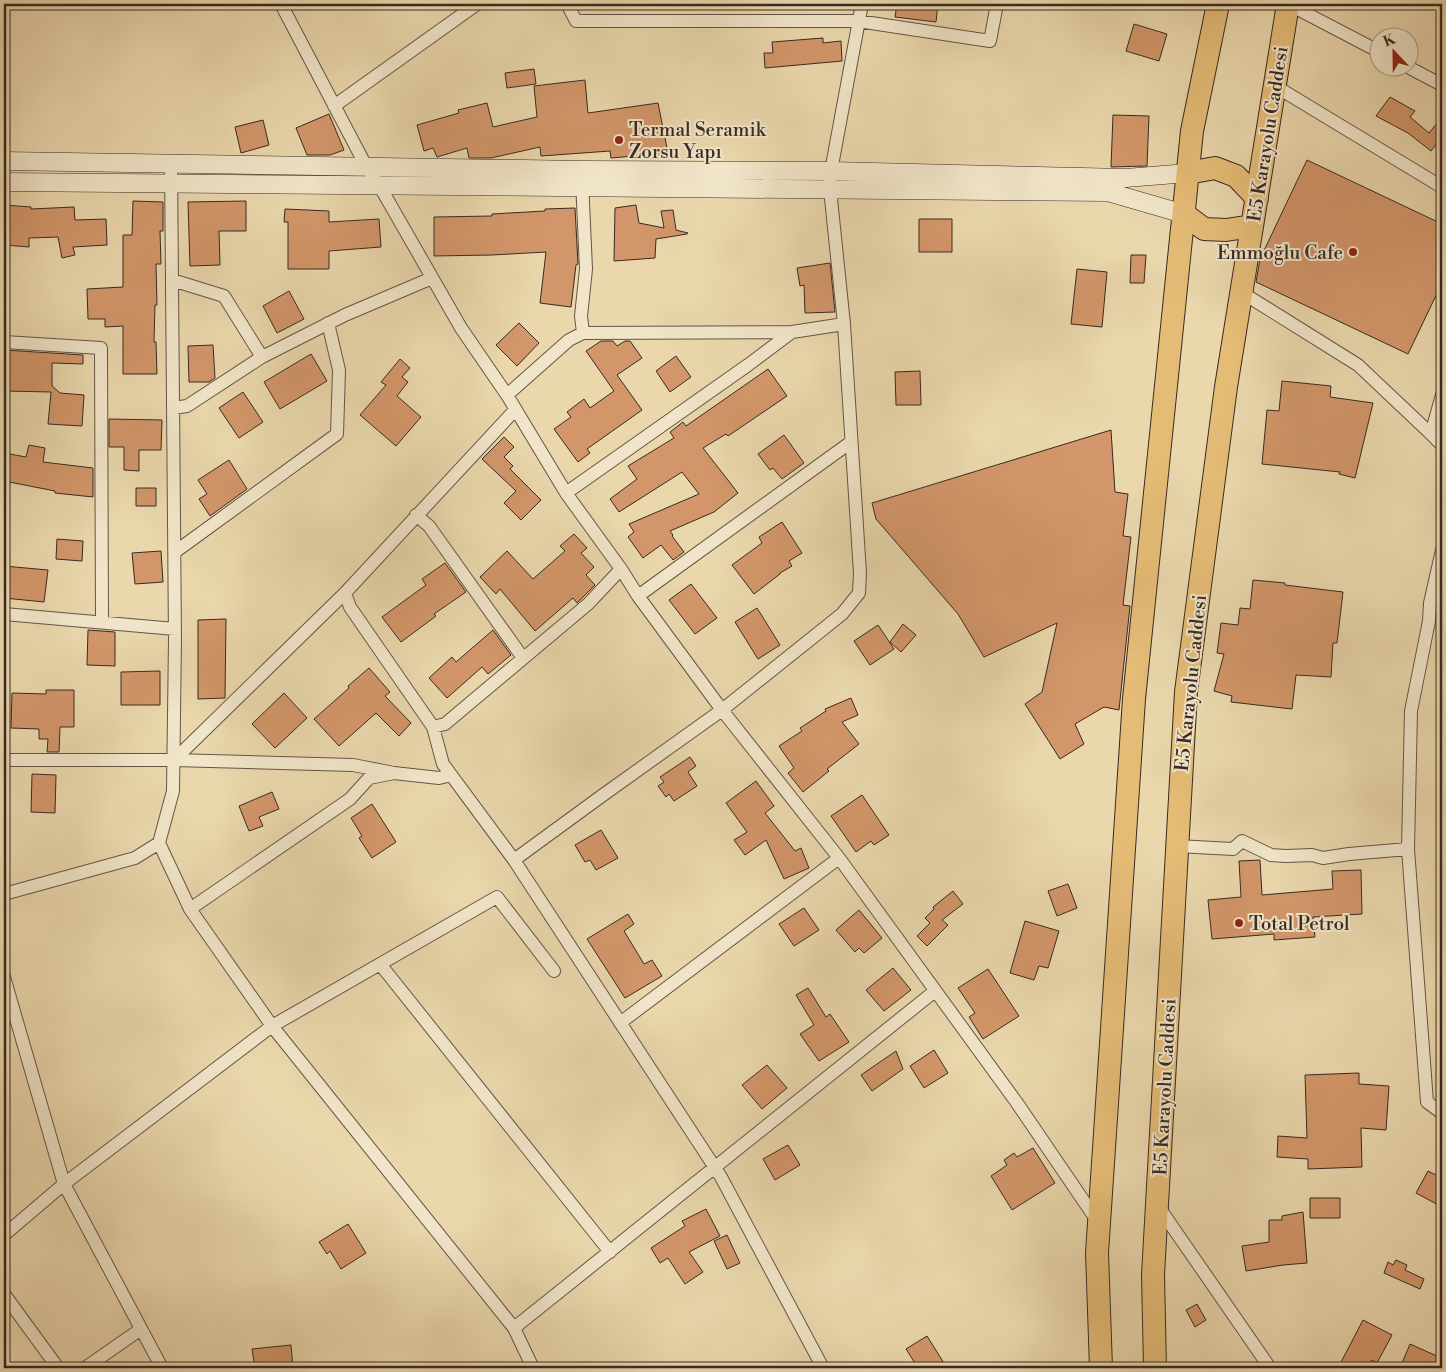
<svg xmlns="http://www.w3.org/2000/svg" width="1446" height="1372" viewBox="0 0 1446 1372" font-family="'Libre Bodoni',serif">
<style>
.building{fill:#d2966a;stroke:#382a23}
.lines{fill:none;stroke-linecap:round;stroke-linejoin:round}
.street-casing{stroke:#645545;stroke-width:14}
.secondary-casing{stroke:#382a23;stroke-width:19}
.highway-casing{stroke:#382a23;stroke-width:24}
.street{stroke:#f1e5c9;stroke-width:12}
.secondary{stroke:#f1e5c9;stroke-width:18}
.highway{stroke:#e5bc76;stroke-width:22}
.poi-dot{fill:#8f2418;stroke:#f1e5c9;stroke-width:2}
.labels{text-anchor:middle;stroke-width:4;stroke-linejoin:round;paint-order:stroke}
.poi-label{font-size:19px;fill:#382a23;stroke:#f1e5c9;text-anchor:start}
.street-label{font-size:19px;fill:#382a23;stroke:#f1e5c9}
</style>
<rect width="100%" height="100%" fill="#ead7ac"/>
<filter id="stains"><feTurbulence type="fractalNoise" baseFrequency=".004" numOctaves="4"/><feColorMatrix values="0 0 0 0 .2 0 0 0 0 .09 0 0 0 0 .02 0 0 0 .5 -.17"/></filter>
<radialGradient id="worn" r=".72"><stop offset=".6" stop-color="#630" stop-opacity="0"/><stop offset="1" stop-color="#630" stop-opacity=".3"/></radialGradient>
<path class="building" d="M897,4H938L936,22L895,17Z
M1134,24L1167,34L1159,61L1126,51Z
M823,38V43L841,41L842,61L765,68L764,53H773L772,42Z
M534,69L536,84L507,88L505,73Z
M585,80L588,113L658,103L668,153L611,158L610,151L541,156L540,147L491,158H469L467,148L437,157L433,148L424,151L417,125L459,113L458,110L487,103L493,127L537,117L534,86Z
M1390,97L1415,111L1410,117L1429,133L1442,117V137L1431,151L1408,133L1376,116Z
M329,114L344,150L330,155H307L296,128Z
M1113,115L1149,116L1147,166L1111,167Z
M263,120L269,145L241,153L235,127Z
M1307,160L1442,224V283L1408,354L1256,282L1260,259Z
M133,201L163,202V231H160L161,264H156L157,305H155L154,342H156L157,374H123V326L105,327V319H88L87,289L123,287V235H132Z
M246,201V231H219L220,265L190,266L188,202Z
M4,205L31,207V209L74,207L75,220L106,219L107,245L73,247L75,255L62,258L58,237L29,238V247L4,245Z
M636,205L639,223L664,228L661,211L673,210L676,230L688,233L687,234L656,239L655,258L614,261L615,208Z
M575,208L578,264L576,265L571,307L540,303L546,252L492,255L434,256V217L492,216V214L545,211V209Z
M285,209L329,211V222L379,219L381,247L329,251V269H288V222H284Z
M919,219H952V252H919Z
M1131,255H1146L1144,283H1130Z
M830,263L835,312L805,313L804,285L800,286L797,268Z
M1077,269L1107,272L1102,327L1071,324Z
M289,291L304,319L277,333L263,306Z
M519,323L539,343L517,366L496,345Z
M601,341H613L617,346L625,341H630L642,358L617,375L642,410L587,449L590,453L578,462L554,429L571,417L567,412L584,399L590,408L614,391L586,351Z
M213,345L215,378L209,382H189L188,346Z
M4,350L83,355V364L52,363V386L60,393L84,395L82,426L48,424L51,392L4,391Z
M311,354L327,381L280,409L264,382Z
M676,356L691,377L670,392L656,371Z
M400,359L410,368L402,377L408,382L397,396L421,417L396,446L360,415L386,385L381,382Z
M768,369L787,396L728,436L726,434L703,448L738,493L714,512L670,531L673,535L672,536L684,552L673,560L661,545L643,558L628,537L634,532L629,524L699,494L682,472L619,512L610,499L637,479L628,466L674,438L670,432L683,422L686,426Z
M920,371L921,405H896L895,372Z
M1282,381L1331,386L1330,397L1373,403L1355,478L1339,474L1340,472L1262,464L1267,410L1279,411Z
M243,392L263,422L239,438L219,408Z
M109,419L162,420L161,450H139V471L124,470V447H109Z
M1111,430L1115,492L1128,494L1123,536L1131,537L1123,605L1130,606L1119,710L1104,707L1075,724L1084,744L1060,759L1025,704L1042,692L1057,623L984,657L958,614L876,519L872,503Z
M784,435L804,463L782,479L773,468L770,470L758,454Z
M504,437L514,447L504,457L513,466L510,469L541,500L521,520L504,503L516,491L482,459Z
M29,445L45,448L43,462L93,468V497L55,493V491L4,481V461L8,462L10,454L26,457Z
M229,460L247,489L210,516L199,499L207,494L198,480Z
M136,488H156V506H136Z
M782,522L802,553L789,561L792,566L780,573V574L754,594L732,565L762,543L759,537Z
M574,534L587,548L581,553L594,567L586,575L595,585L577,603L573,598L535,631L500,589L496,594L480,577L507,551L533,579L565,551L560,546Z
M57,539L83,541L82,561L56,559Z
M161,551L163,582L135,584L132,553Z
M445,563L466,592L434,614L436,616L401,642L382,617L426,585L422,579Z
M4,566L48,570L44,602L4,598Z
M1253,580L1285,583V585L1343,592L1337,643H1333L1331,677L1296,675L1292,709L1231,702L1232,696L1214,691L1224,654L1217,653L1221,623L1238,625L1240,608L1250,609Z
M691,584L717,618L695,634L669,600Z
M757,608L780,645L758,659L735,622Z
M226,619L225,698L198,699V620Z
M903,624L916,635L901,652L890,642Z
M878,625L894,649L870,665L854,641Z
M88,630L115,632V666L87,665Z
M493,630L511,655L488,674L482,667L447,698L429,678L452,657L456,662Z
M369,668L390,692L385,696L411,723L399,736L376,713L339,746L314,719L349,688L348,686Z
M160,671V705H121V672Z
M46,690H74V727H60L59,752H47L48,739H39V729L11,728L12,693L46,694Z
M284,693L307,718L275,748L252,724Z
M851,698L858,715L842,722L859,744L827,769L829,771L803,792L788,773L794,768L779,746L802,731L800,728L826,711L825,709Z
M690,757L696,766L688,772L697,786L674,801L669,794L666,797L658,786L664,782L660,777Z
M32,774L56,775L55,813L31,812Z
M756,781L774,806L765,813L795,851L801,848L809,868L784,879L766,840L745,855L734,840L747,832L726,803Z
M272,792L279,809L259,817L263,826L249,831L239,806Z
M862,795L889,835L874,845L871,841L856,852L831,816Z
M372,804L396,842L372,858L359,838L362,836L351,818Z
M601,830L618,858L596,870L590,860L585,862L575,845Z
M1260,860L1262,895L1333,889L1332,871L1361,870L1362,914L1313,917L1315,937L1274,940V934L1212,939L1208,900L1241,897L1239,861Z
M1068,884L1077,908L1057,916L1048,891Z
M953,891L963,904L942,920L948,925L927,946L917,936L930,923L925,918L934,909L933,907Z
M804,908L819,930L794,946L779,924Z
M859,910L882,938L864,953L859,948L855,952L836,930Z
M628,914L634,924L624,931L644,964L652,960L662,976L625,998L587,939Z
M1025,921L1059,931L1048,968L1039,966L1034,980L1010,973Z
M893,968L911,990L884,1011L866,990Z
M988,969L1019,1016L983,1039L969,1017L975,1013L958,988Z
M808,988L826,1017L830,1014L849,1042L819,1061L800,1034L814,1025L796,995Z
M934,1050L948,1073L924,1088L910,1066Z
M896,1051L903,1069L872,1091L861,1075Z
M767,1065L787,1088L762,1109L742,1085Z
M1359,1073V1084L1389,1086L1386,1130L1361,1128L1362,1167L1308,1169V1159L1277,1157L1278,1136L1307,1138L1305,1075Z
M788,1145L800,1165L775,1180L763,1159Z
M1033,1148L1055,1183L1012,1210L991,1176L1007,1165L1004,1160L1014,1153L1017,1157Z
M1428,1171L1442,1178V1207L1416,1193Z
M1310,1198H1340V1218H1310Z
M706,1209L720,1236L689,1252L703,1272L685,1284L668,1258L660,1263L651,1248L685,1226L682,1221Z
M1303,1212L1307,1263L1283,1265L1246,1271L1242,1246L1269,1242V1220H1282V1216Z
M348,1224L366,1253L341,1269L330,1251L327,1254L319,1242Z
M727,1235L740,1263L727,1269L714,1241Z
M1396,1260L1407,1265L1405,1270L1424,1279L1420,1289L1384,1273L1388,1262L1393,1265Z
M1197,1304L1206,1320L1195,1327L1186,1310Z
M1363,1320L1392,1335L1377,1363L1372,1360L1368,1368H1338Z
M927,1336L947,1368H918L906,1349Z
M1410,1344L1439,1357L1434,1368H1400Z
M291,1345L293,1368H255L252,1349Z"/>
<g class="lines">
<g class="street-casing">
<path id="street" d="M281,4L366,166L379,185L461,328L507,395L566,493L621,569L638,596L722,710L839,858L1017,1103L1098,1222
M567,4L576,21H858L990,41L997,4
M1288,4L1378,51
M1408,67L1442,85
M1275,86L1442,187
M334,106L477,4
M582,180L586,269L581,316L583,333
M172,280L224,296L262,357L187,406L173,408
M1241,292L1358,365L1431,434
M4,342L101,348L102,622
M262,357L345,315L432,278
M507,395L569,340L583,333L792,332L844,324
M1442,395L1431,434L1442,445
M566,493L748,365L792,332
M416,515L429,526L523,658
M1442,550L1430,603L1429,621L1411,711L1408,849L1427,1102L1442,1113
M175,552L337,434L339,370L328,323
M345,593L350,607L433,727L445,724L588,604L621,569
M638,596L851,442
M4,614L175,629
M433,727L443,764L514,860L721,1177L823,1368
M4,760H174L353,765L394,773
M174,760L345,593L515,410
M159,843L190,909L272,1026L514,1328L533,1368
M1177,846L1233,849L1242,841L1271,855L1285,856L1312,855L1323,858L1349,854L1408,849
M514,860L603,795L722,710L842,614L859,593L860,573L844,324L830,189L831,171L862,4
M4,894L135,858L159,843L173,791L175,640L171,163
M190,909L350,799L369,778L394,773L439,778L451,775
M380,964L610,1252
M4,977L64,1184L162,1368
M620,1023L839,858
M1158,1206L1270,1368
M4,1235L64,1184L272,1026L497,897L554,971
M4,1294L58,1368
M514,1328L935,991
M85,1368L141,1329"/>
</g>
<g class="secondary-casing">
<path id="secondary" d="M4,161L582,170L831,171L1126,178L1188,173
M4,182L1108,192L1184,214"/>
</g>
<g class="highway-casing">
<path id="highway" d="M1188,173L1215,168L1236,176L1257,198
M1184,214L1204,229L1226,230L1252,226
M1101,1368L1097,1253L1134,699L1192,131L1218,4
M1155,1368L1153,1275L1186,692L1226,387L1288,4"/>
</g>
<use href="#street" class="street"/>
<use href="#secondary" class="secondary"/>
<use href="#highway" class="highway"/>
</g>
<g class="poi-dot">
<circle cx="619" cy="140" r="5"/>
<circle cx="1353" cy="252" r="5"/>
<circle cx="1239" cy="923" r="5"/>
</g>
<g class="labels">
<g class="poi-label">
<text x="629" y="136">Termal Seramik<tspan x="629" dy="22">Zorsu Yapı</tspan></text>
<text x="1343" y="259" text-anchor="end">Emmoğlu Cafe</text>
<text x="1249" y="930">Total Petrol</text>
</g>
<g class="street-label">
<text transform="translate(1267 134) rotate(-81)" y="7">E5 Karayolu Caddesi</text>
<text transform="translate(1190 683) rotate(-84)" y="7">E5 Karayolu Caddesi</text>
<text transform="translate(1164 1087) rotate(-87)" y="7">E5 Karayolu Caddesi</text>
</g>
</g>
<rect width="1446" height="1372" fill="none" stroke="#ead7ac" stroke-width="20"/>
<rect x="5" y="5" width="1436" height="1362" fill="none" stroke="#382a23" stroke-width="2.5"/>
<rect x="10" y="10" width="1426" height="1352" fill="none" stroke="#382a23"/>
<g transform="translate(1394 52) rotate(338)"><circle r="24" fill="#f1e5c9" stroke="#a79a87"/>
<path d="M0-4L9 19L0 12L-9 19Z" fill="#8f2418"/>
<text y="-8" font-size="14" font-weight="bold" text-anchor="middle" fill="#382a23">K</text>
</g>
<rect width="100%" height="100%" filter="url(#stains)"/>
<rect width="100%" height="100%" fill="url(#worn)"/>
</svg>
